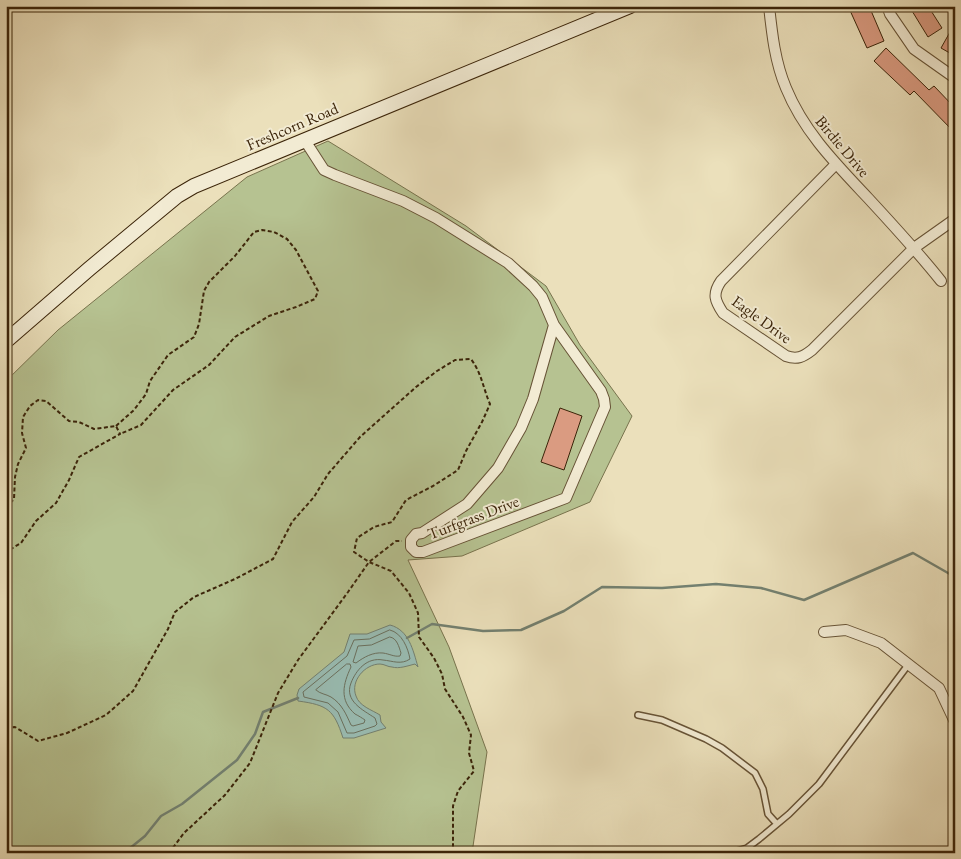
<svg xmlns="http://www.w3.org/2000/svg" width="961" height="859" viewBox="0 0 961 859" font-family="'EB Garamond',serif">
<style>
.green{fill:#b6c291;stroke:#78734d}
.water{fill:#99bdb4;stroke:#738070}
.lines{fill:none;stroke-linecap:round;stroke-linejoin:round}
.shore{stroke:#6a705e;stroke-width:1}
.stream{stroke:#738070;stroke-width:2.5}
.building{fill:#da9b81;stroke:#3b2409}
.lane-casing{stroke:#675336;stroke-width:8}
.street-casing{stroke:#675336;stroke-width:12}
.secondary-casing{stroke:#3b2409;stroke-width:16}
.path{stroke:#3b2409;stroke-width:2;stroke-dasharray:4 2.5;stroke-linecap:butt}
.lane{stroke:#f2ebd3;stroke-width:5}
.street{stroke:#f2ebd3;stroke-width:10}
.secondary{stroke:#f2ebd3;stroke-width:14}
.labels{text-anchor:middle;stroke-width:4;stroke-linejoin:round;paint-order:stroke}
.street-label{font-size:16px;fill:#3b2409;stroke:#f2ebd3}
</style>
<rect width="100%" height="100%" fill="#ebe0bb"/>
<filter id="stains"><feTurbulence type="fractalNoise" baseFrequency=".004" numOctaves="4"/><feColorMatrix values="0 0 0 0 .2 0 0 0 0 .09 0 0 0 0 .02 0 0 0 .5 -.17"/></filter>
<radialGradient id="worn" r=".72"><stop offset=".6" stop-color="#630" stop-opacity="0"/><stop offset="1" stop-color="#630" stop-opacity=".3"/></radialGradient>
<path class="green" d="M328,141L466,226L546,286L580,345L632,416L590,502L462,556L408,560L449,647L487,752L472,853H6V381L58,330L247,177Z"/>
<path class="water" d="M390,625C409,630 413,650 418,667L415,664C407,666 399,669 392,667C388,667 384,664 380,664C365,664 350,681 356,696C359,706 372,710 380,715L381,722L386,728L354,738H343C334,710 328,705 298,701L297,695L299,689L344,652L350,634H367Z"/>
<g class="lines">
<path class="shore" d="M390,630C402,633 408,648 410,659C401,665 393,661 383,660C367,657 356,670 351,683C344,701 363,710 375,718L377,724L375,726L354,733H347L338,712L328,703L304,697L303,692L347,656L354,640L369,639Z
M390,637C397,638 399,647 401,653L400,656C394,657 390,654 383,653C373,652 364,657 356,663L353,662L358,646L371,645Z
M347,664H350L351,667C343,684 339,700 355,714C359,716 362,718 365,720L364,723L353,726L351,725C346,714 342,704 331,697C326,694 320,694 316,690Z"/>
<path class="stream" d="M407,638L432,624L483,631L521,630L564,611L602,587L662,588L716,584L761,588L804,600L913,553L955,577
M124,853L145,836L161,816L182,804L237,760L255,734L263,712L298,698"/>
</g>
<path class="building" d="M848,6H869L884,41L867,48Z
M909,6H928L942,28L928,37Z
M950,32L955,35V56L941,48Z
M886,48L929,90L934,86L955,108V133L914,91L910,95L874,61Z
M560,408L582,416L564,470L541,462Z"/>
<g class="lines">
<g class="lane-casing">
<path id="lane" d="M638,715L662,720L706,739L722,748L755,773L763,789L768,814L777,824
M730,853L747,848L759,839L789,814L819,784L908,665"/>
</g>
<g class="street-casing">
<path id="street" d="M769,6C772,34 775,62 786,88C804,132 836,164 868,198C893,225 918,252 941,281
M887,6L890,14L914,49L955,78
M304,139L324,170L335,175L403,201L436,218L508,263L533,286L542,297L554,325L533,399L521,428L498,468L467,504L422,533L416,534L411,540V547L416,552H423L566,498L605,407L604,399L601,391L554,325
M836,164L721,281C712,294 715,301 723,313L786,356C797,360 803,357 812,350L914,248L955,219
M824,632L846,630L881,643L939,688L955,722
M955,853V850"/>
</g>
<g class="secondary-casing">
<path id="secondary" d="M6,341L89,269L177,196L194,186L630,6"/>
</g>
<path class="path" d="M116,426L134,410L146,394L150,381L168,355L194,337L199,324L204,291L209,282L235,256L254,232L262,230L274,232L287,239L296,250L318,291L315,299L296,307L269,316L235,337L209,365L173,390L141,425L120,434
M6,508L14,499L15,477L18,464L26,448L22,433L23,417L30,406L38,400L46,401L69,421L79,422L94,429L116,426L120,434L79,457L69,480L56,503L36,521L21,543L6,552
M6,728L15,727L38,741L67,733L106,715L133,691L168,629L175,612L194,597L235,579L273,559L292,522L314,497L328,474L360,437L416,387L437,371L455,360L471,359C482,374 483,388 490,404L482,422L466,451L458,470L433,486L406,500L392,522L374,527L357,538L354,552L369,562L391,571L409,593L418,613L419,637L434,658L442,674L445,689L463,717L471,735L469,753L474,771L458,791L453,806V853
M169,853L184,833L225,795L250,763L278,693L298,660L348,592L369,562L396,541H402"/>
<use href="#lane" class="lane"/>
<use href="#street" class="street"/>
<use href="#secondary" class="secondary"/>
</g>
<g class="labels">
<g class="street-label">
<text transform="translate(292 126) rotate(-23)" y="6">Freshcorn Road</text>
<text transform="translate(843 146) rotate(50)" y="6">Birdie Drive</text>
<text transform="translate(762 319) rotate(36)" y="6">Eagle Drive</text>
<text transform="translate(473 517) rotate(-21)" y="6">Turfgrass Drive</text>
</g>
</g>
<rect width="961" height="859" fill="none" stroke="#ebe0bb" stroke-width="25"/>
<rect x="8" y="8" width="946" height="844" fill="none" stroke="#3b2409" stroke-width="2.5"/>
<rect x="12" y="12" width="936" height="834" fill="none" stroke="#3b2409"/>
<rect width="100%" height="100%" filter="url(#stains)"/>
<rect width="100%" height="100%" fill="url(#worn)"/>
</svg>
